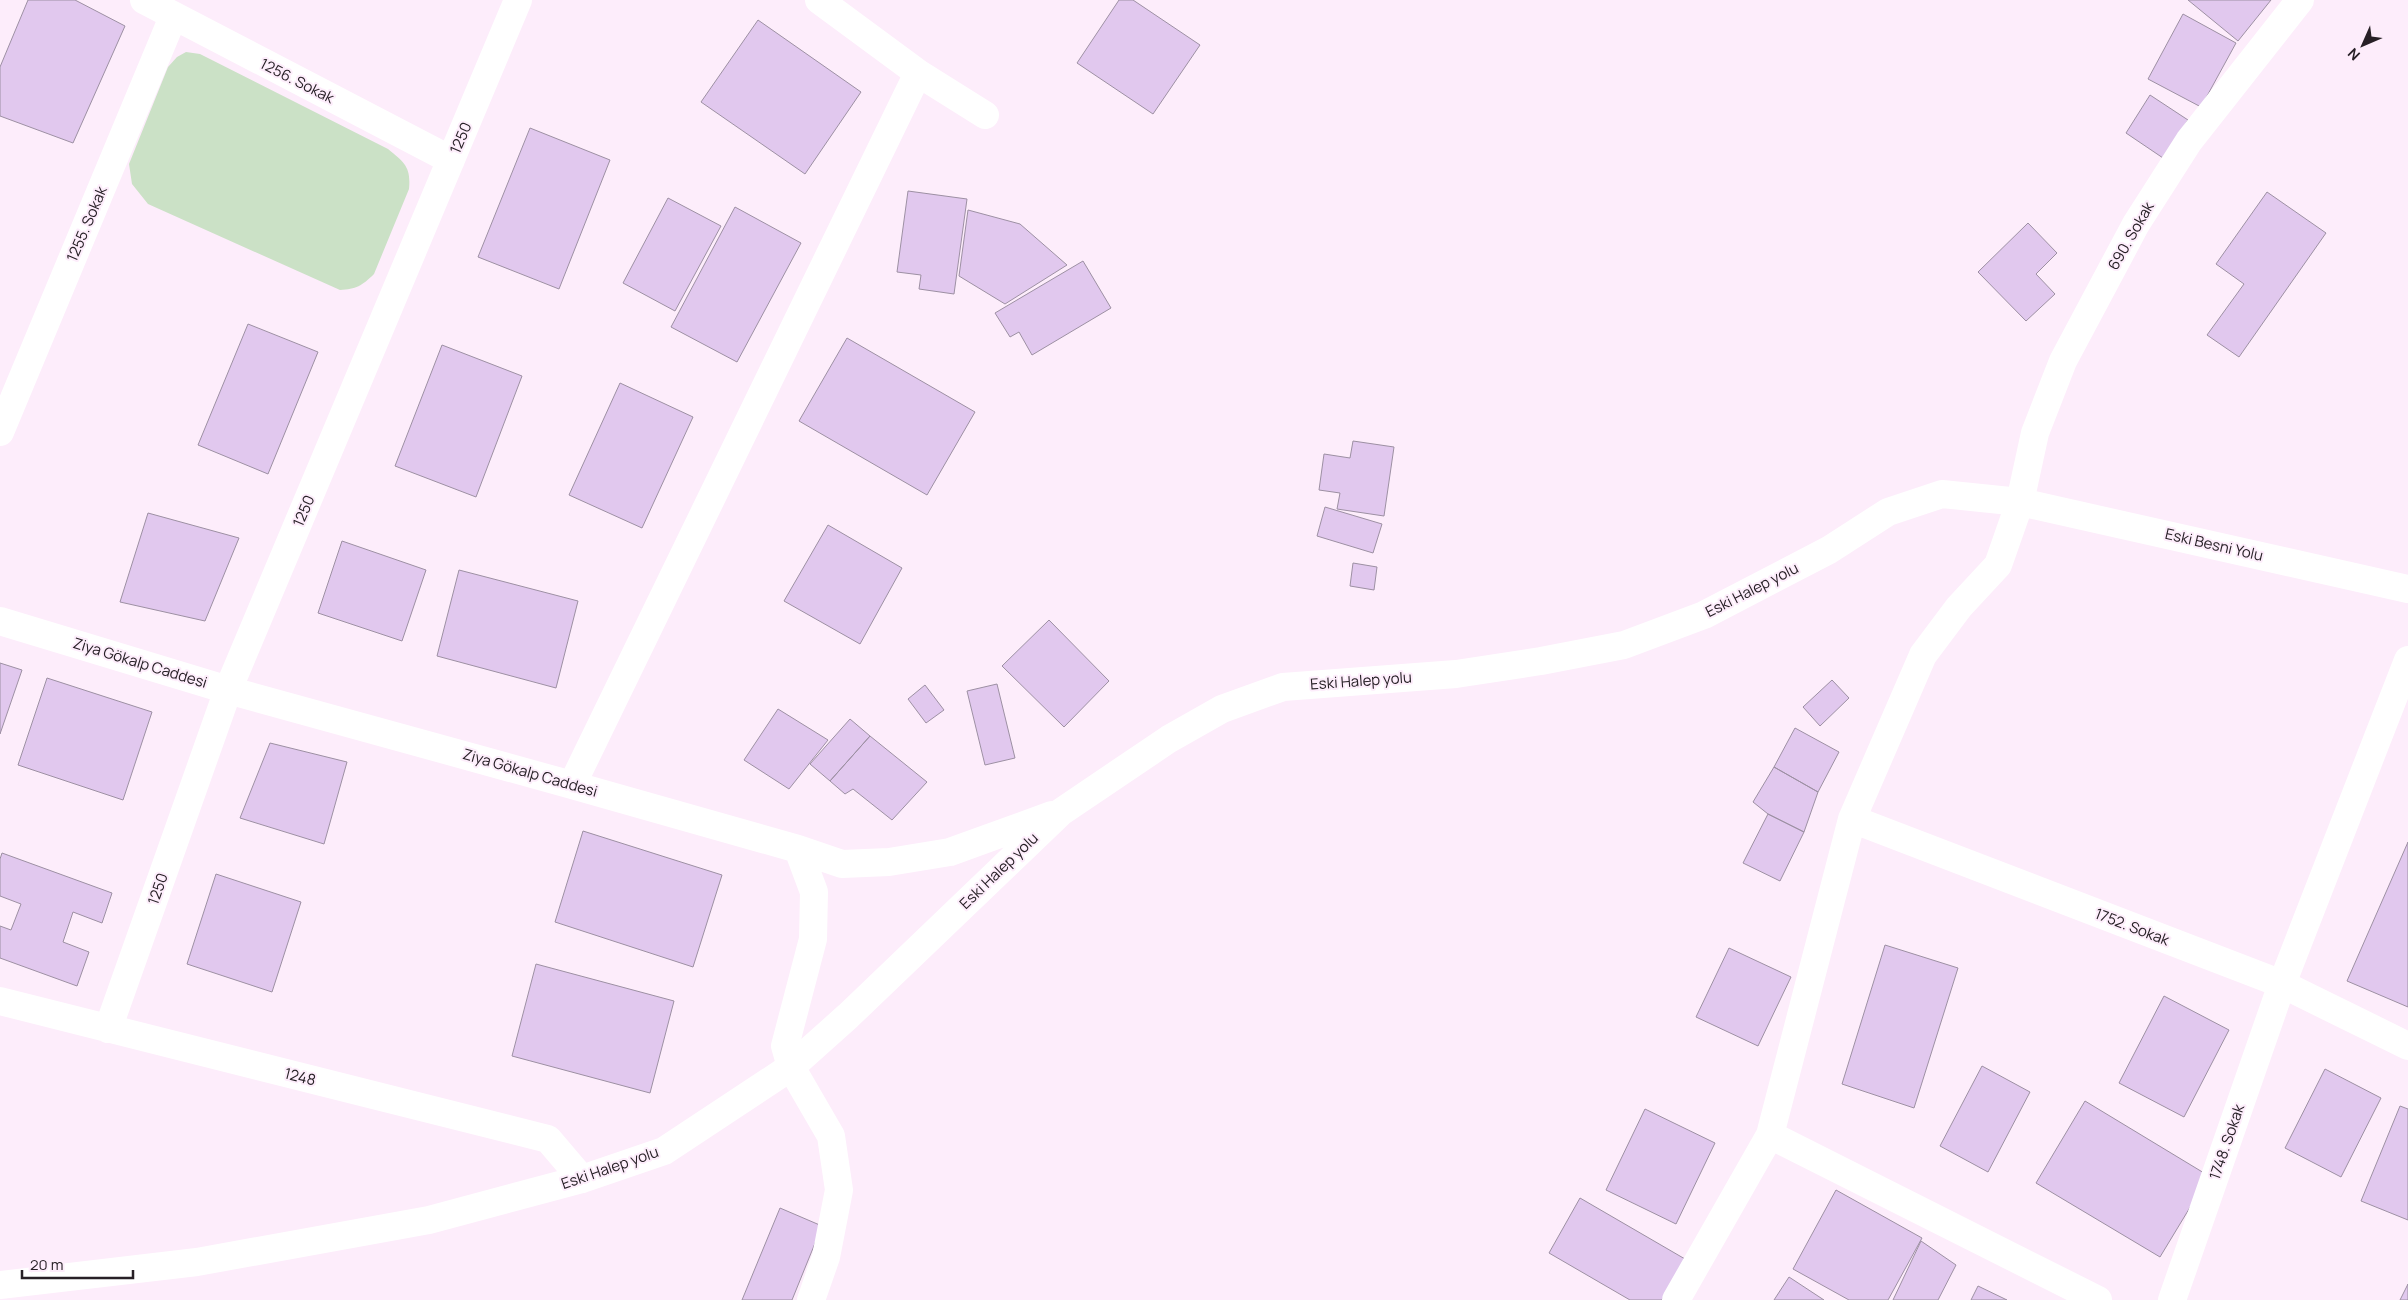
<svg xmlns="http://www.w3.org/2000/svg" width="2408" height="1300" viewBox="0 0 2408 1300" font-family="Manrope,sans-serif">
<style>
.green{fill:#cbe1c6}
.building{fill:#e1c8ee;stroke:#9d90a3}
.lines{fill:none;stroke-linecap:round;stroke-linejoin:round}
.minor{stroke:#fff;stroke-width:28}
.major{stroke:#fff;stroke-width:28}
.labels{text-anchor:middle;stroke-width:4;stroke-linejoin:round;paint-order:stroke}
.street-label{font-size:15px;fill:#272026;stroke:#fdedfb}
</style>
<rect width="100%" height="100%" fill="#fdedfb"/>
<path class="green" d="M186,52L200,54L388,149C405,163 411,167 409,189L374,274C362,286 356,289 340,290L148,204L132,184L129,164L168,67L177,57Z"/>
<path class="building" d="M28,0H75L125,26L73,143L0,116V67Z
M1119,0H1133L1200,45L1153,114L1077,63Z
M2188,0H2271L2238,41Z
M2183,14L2236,43L2201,107L2148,79Z
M758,20L861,92L805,174L701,102Z
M2150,95L2188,120L2163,158L2126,133Z
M530,128L610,160L559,289L478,257Z
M908,191L967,199L954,294L919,289L921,275L897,272Z
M2267,192L2326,233L2239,357L2207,335L2244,284L2216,264Z
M668,198L721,226L675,311L623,283Z
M735,207L801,243L737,362L671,327Z
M968,210L1020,224L1067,265L1005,304L959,276Z
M2028,223L2057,253L2036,274L2055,294L2026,321L1978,272Z
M1083,261L1111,308L1032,355L1019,332L1010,337L995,313Z
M248,324L318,352L268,474L198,445Z
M847,338L975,412L927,495L799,421Z
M442,345L522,376L476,497L395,466Z
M620,383L693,417L642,528L569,495Z
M1353,441L1394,447L1384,516L1337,509L1340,493L1319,490L1324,454L1350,458Z
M1325,507L1382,524L1373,553L1317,536Z
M148,513L239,538L205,621L120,602Z
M828,525L902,568L860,644L784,601Z
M342,541L426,570L402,641L318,613Z
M1353,563L1377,567L1374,590L1350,586Z
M459,570L578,601L556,688L437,656Z
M1049,620L1109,681L1064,727L1002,666Z
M0,663L22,670L0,734Z
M47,678L152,712L123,800L18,765Z
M1832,680L1849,698L1820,726L1803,707Z
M997,684L1015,758L985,765L967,691Z
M925,685L944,710L926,723L908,699Z
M778,709L828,740L789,789L744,760Z
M850,719L870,736L830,781L810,764Z
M1795,728L1839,752L1818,792L1774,767Z
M870,736L927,782L892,820L853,789L845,794L830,781Z
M270,743L347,762L324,844L240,818Z
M1774,767L1818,792L1804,832L1768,814L1753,802Z
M1768,814L1804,832L1780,881L1743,863Z
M583,831L722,875L693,967L555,922Z
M2408,842V1007L2347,981Z
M2,853L112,893L102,923L73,912L63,942L89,952L77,986L0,958V926L11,930L21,904L0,896V859Z
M216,874L301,902L272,992L187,964Z
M1885,945L1958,968L1914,1108L1842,1084Z
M1729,948L1791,977L1758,1046L1696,1017Z
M536,964L674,1001L650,1093L512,1056Z
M2164,996L2229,1030L2184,1117L2119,1083Z
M1982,1066L2030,1092L1988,1172L1940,1146Z
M2325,1069L2381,1098L2341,1177L2285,1148Z
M2085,1101L2209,1176L2160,1257L2036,1183Z
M2400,1106L2408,1109V1220L2361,1201Z
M1645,1109L1715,1143L1676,1224L1606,1190Z
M1836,1190L1922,1238L1888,1300H1849L1793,1269Z
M1580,1198L1685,1259L1662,1300H1630L1549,1253Z
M780,1208L822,1226L792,1300H742Z
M1921,1241L1956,1265L1938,1300H1893Z
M1789,1277L1824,1300H1774Z
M2408,1284V1300H2400Z
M1978,1286L2007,1300H1971Z"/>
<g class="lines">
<path class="minor" d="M144,0L451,160
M918,73L985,115
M0,432L173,17
M0,621L228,690L572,785L798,849L842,864L889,862L950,852L1052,815
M572,785L918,73L819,0
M1852,819L2282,984L2408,1046
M798,849L814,892L813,939L785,1046L791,1067L831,1136L839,1190L826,1257L811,1300
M0,1001L548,1139L582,1179
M108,1029L228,690L518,0
M1770,1135L2098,1300
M0,1285L197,1262L429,1220L582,1179L664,1151L791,1067L848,1016L1061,812L1169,739L1222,709L1283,687L1456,674L1541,661L1624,645L1704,615L1829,550L1888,512L1942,494L2020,502
M1676,1300L1770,1135L1852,819L1923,655L1959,607L1998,565L2020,502L2035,433L2063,361L2136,224L2189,141L2300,0
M2172,1300L2282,984L2408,660"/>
<path class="major" d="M2020,502L2408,589"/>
</g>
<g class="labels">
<g class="street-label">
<text transform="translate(297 81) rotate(27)" y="5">1256. Sokak</text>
<text transform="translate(461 138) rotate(-67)" y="5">1250</text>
<text transform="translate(87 224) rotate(-67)" y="5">1255. Sokak</text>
<text transform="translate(2131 236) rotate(-60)" y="5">690. Sokak</text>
<text transform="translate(304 511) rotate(-67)" y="5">1250</text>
<text transform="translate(2214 545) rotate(13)" y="5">Eski Besni Yolu</text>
<text transform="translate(1752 590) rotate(-27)" y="5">Eski Halep yolu</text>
<text transform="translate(140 663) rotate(17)" y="5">Ziya Gökalp Caddesi</text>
<text transform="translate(1361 681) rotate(-4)" y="5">Eski Halep yolu</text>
<text transform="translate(530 773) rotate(16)" y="5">Ziya Gökalp Caddesi</text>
<text transform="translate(999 871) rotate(-44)" y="5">Eski Halep yolu</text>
<text transform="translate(158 889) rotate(-71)" y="5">1250</text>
<text transform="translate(2132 927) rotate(21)" y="5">1752. Sokak</text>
<text transform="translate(300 1077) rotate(14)" y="5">1248</text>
<text transform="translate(2227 1142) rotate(-71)" y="5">1748. Sokak</text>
<text transform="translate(610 1168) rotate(-19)" y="5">Eski Halep yolu</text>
</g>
</g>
<g transform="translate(2363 45) rotate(225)" stroke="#fdedfb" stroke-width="4" paint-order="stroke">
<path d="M0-4L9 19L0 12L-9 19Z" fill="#272026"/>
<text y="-8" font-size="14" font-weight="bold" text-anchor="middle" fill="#272026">N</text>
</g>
<path d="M22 1270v8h111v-8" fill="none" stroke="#272026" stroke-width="2.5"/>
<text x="30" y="1270" font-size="15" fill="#272026" stroke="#fdedfb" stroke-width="4" paint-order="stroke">20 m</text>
</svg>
